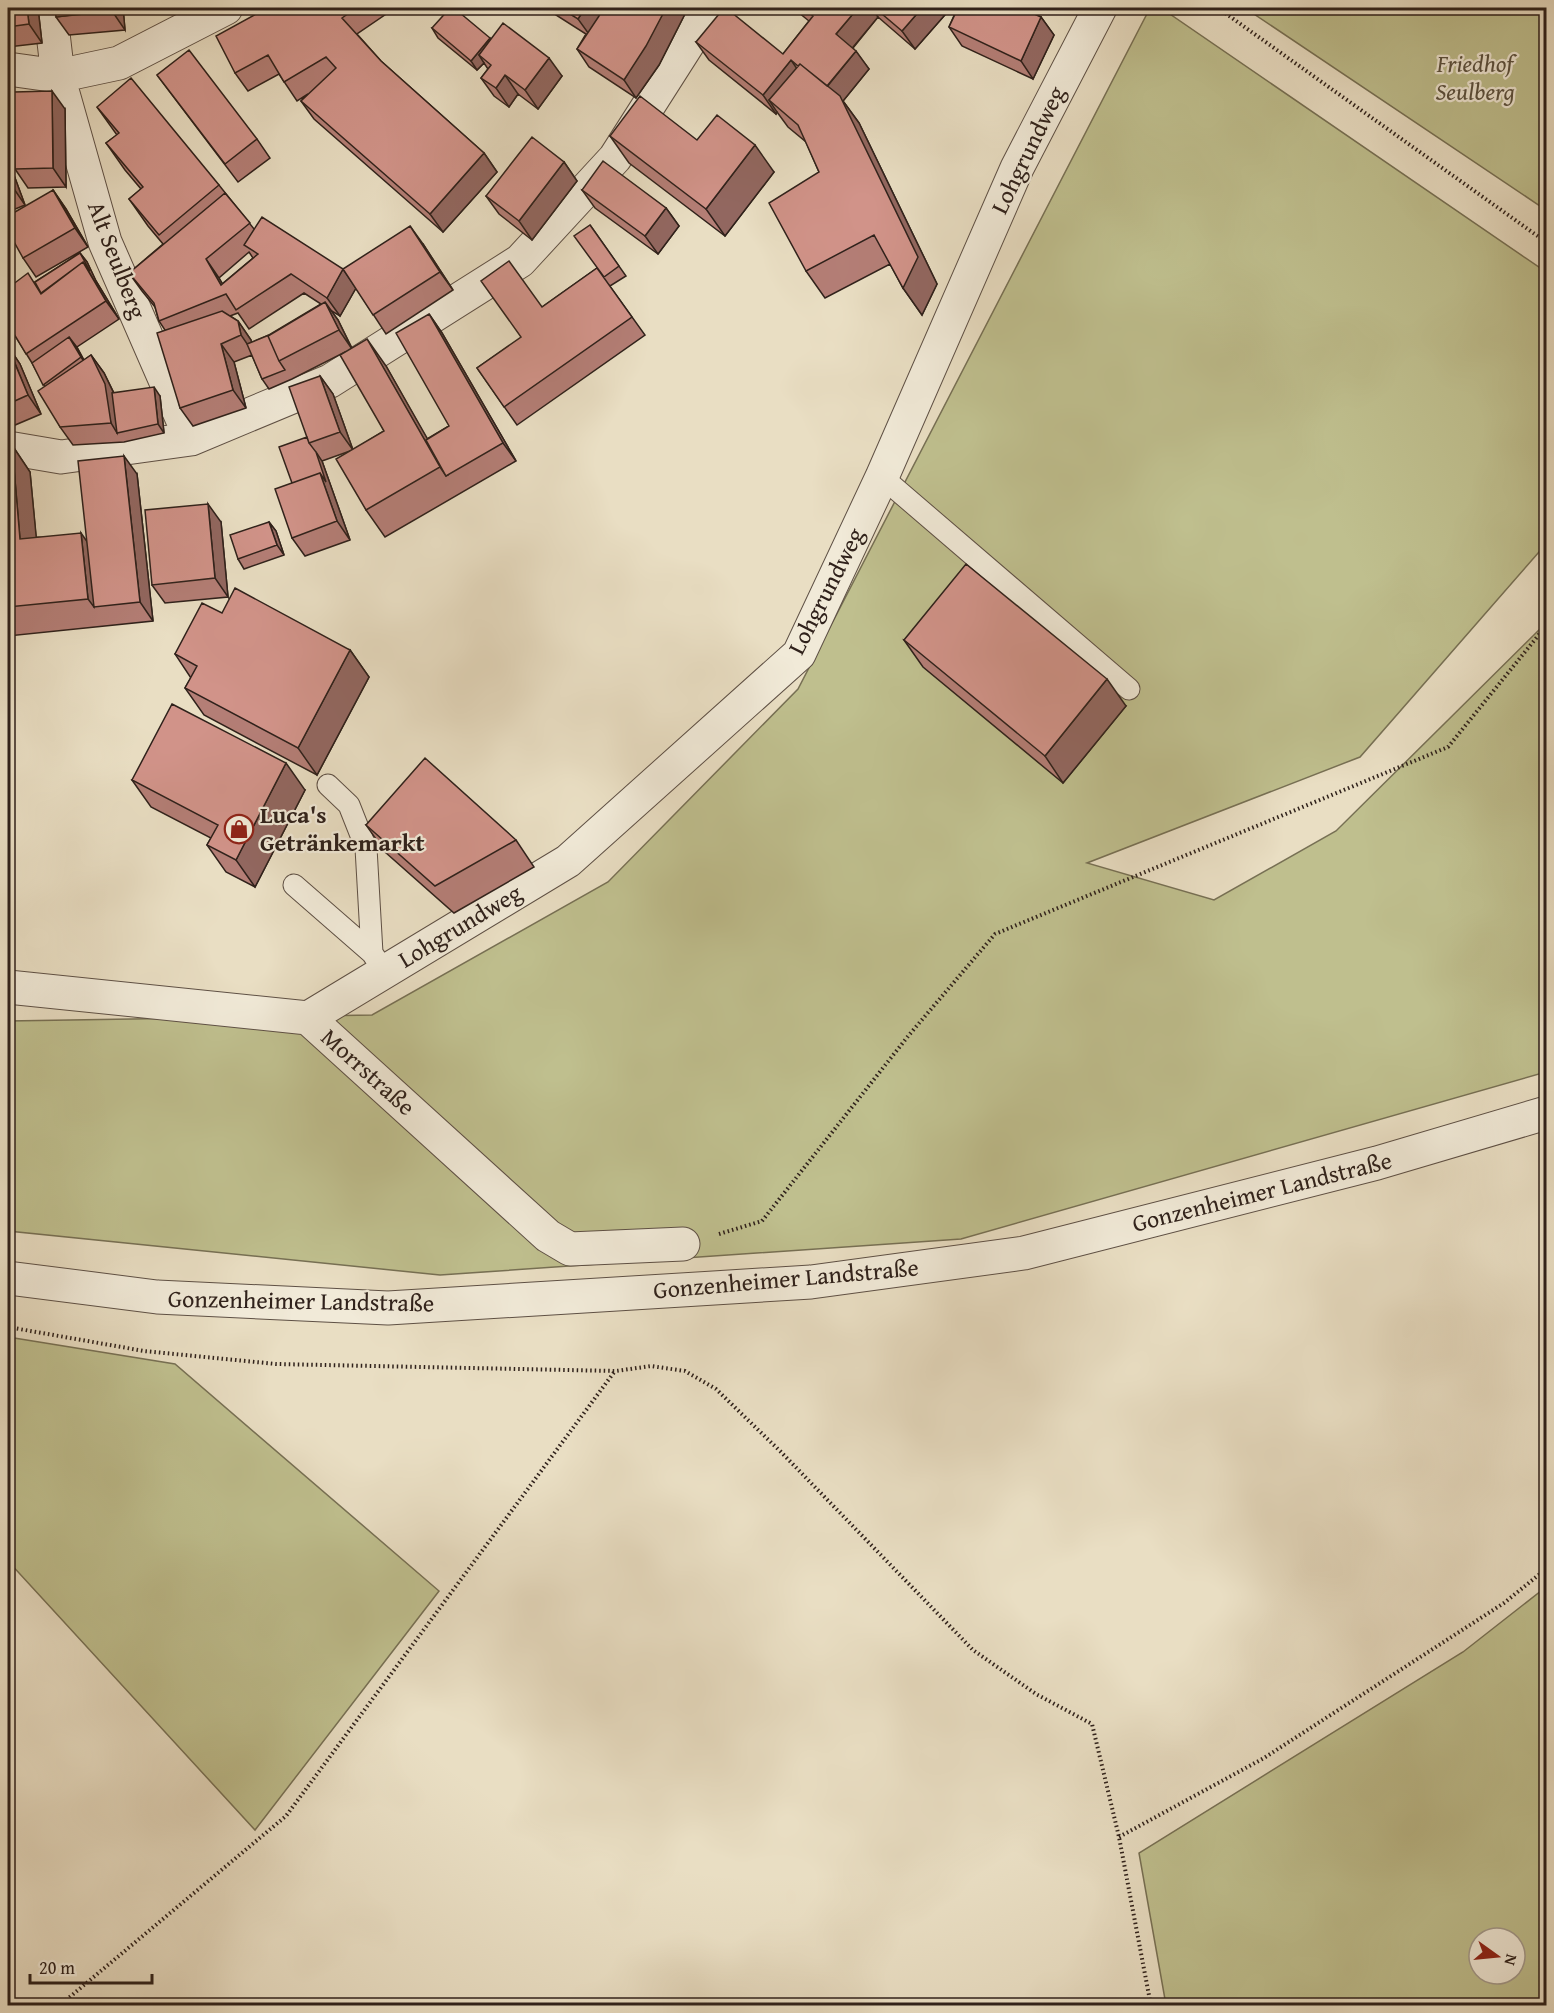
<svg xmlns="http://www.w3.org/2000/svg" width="1554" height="2013" viewBox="0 0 1554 2013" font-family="'Gentium Book Plus',serif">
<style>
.green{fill:#bfbf8e;stroke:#777054;stroke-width:1.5;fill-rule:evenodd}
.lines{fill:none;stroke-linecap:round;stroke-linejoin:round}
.service-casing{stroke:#5e5045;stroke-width:23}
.minor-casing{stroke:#5e5045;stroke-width:35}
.tertiary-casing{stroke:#5e5045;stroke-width:35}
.path{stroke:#2f211b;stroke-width:4;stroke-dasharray:1.5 3;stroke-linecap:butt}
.service{stroke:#f1ead8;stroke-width:21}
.minor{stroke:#f1ead8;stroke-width:33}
.tertiary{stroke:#f1ead8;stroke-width:33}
.wall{fill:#b47e76;stroke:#2f211b;stroke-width:1.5;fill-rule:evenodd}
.shaded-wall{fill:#926760;stroke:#2f211b;stroke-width:1.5}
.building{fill:#d19389;stroke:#2f211b;stroke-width:1.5}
.labels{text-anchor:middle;stroke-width:4.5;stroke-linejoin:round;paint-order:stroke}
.park-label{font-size:24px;font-style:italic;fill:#5a503e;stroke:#f1ead8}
.street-label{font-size:24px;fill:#2f211b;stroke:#f1ead8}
.poi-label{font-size:24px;font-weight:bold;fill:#2f211b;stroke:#f1ead8;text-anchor:start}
</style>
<rect width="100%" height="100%" fill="#e9dec3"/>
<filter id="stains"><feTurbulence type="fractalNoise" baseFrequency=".00333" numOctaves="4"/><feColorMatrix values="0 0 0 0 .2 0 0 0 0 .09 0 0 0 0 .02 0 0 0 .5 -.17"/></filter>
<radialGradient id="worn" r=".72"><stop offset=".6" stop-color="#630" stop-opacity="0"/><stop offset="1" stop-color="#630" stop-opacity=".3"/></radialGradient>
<path class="green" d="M1150,8H1161L1546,272V544L1360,757L1087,863L1214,900L1336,831L1546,623V1072L961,1239L440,1275L8,1231V1021L372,1015L608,882L798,689Z
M1245,8H1546V210Z
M8,1337L175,1364L439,1591L255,1830L8,1561Z
M1546,1587V2005H1166L1139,1853L1463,1652ZM1479,1938H1515V1974H1479Z"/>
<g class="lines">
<g class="service-casing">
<path id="service" d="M882,477L1129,689
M328,785L349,805L366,848L372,953
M294,885L372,953L376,959"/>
</g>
<g class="minor-casing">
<path id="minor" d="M50,8L58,76L105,242L191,439
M8,69L58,76L119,63L226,8
M8,448L61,457L191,439L330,381L520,261L615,158L689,42L705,8
M8,987L308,1018L548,1236L570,1249L683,1244
M308,1018L568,861L799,654L882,477L1017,168L1100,8"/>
</g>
<g class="tertiary-casing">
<path id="tertiary" d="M8,1278L157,1297L388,1308L811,1282L1024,1253L1377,1163L1546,1113"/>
</g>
<path class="path" d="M1218,8L1546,242
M719,1234L762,1221L909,1035L995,934L1448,747L1546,626
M8,1327L144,1351L276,1364L616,1371L651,1366L685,1371L716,1389L781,1452L973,1650L1036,1694L1092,1724L1119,1837L1151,2006
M1119,1837L1264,1758L1504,1603L1546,1569
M59,2006L286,1816L615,1371"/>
<use href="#service" class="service"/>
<use href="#minor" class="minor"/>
<use href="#tertiary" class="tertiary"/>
</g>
<path class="wall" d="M8,8H38L42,43L8,47Z
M123,8L125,30L69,35L56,17Z
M267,8H395L357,34L381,61L484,153L497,172L443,232L314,119L301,101L308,94L297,101L279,74L248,91L235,73Z
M545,8H688L659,65L636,98L589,67L577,49L586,34Z
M793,8H1021L1041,17L1054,35L1033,79L962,46L949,27L956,11L951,8L915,49L878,17L853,48L869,69L843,101L859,123L937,284L922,315L903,288L890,264L825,298L806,271L819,172L806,142L788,127L777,112L776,114L709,60L696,42L783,54L809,21Z
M432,28L491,39L562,76L538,109L518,94L509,107L494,96L481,78L488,69L484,63L477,70L438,38Z
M157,75L257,139L270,158L238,182Z
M97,107L219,185L254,229L343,270L423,244L453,290L386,334L356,288L340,316L330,310L338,320L352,348L386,366L427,439L449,426L429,314L442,333L516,461L385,537L366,510L350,451L322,461L350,540L305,556L292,538V483L307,437L320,376L333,394L353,450L384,431L345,352L292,379L269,389L262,379L252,355L234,362L246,408L193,426L180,408L165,330L159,321L155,307L142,291L129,273L163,244L148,226L129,199L141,189L125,170L106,143L117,135ZM249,252L253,258L222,284L219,278ZM304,293L321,304L269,335L251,343V340L238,321L230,316L238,313L249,329Z
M65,109L66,187L28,188L15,169Z
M610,136L697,140L774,172L725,236L629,163Z
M8,159L25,205L8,212Z
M564,162L577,181L532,240L499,214L486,196Z
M53,190L66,209L88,247L36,277L23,258Z
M582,190L666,208L679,226L658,254L595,208Z
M590,225L626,276L610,286L609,285L645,335L517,425L477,368L521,338L542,307L597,268Z
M80,253L87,262L96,281L119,319L77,347L84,360L91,355L104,373L114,393L160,396L164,433L124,442L73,445L60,427L45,387L32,363L8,324V278L12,285L35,282Z
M8,346L20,364L41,414L8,428Z
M8,445H12L30,472L36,537L87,541L137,474L153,621L8,636Z
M221,522L228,597L165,603L152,585Z
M269,522L276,531L284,555L244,569L238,559Z
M222,613L350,650L369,677L317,775L204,715L185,688L191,678L175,654Z
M904,640L1126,706L1063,783L923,667Z
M132,780L305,790L255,887L226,872L207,845L211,838L151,807Z
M366,825L516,840L534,867L454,913L385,852Z"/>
<path class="shaded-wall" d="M27,8H38L42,43L29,24Z
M112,8H123L125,30L112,11Z
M585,8H610L591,37L578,19Z
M666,8H688L659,65L636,98L624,80Z
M858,8H871L878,17L849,52L836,34Z
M922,8H951L915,49L902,31Z
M1041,17L1054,35L1033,79L1021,61Z
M490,38L496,47L479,55L484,63L477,70L471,61Z
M856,51L869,69L843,101L859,123L937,284L922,315L903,288L826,88Z
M549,58L562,76L538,109L525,90Z
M791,60L804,79L769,100L777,112L776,114L763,95Z
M505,75L518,94L509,107L496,88Z
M52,91L65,109L66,187L53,168Z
M755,145L774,172L725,236L706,209Z
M484,153L497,172L443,232L430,214Z
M8,159L25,205L12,186L8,174Z
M564,162L577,181L532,240L519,221Z
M53,190L66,209L88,247L75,228Z
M666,208L679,226L658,254L645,236Z
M410,226L423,244L453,290L440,272Z
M80,253L87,262L96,281L119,319L106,301L83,262Z
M206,259L219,278L234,303L221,285Z
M343,269L356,288L340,316L327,298Z
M325,302L338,320L352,349L339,330Z
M429,314L442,333L516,461L503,443Z
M238,321L251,340L254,354L241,335Z
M69,337L76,346L87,366L81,357Z
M367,339L386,366L448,475L446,476L440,467Z
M221,344L234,362L246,408L233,390Z
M8,346L20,364L41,414L28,395Z
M91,355L104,373L118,402L117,433L111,423Z
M320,376L333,394L353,450L340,432Z
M154,387L160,396L164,433L158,424Z
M12,445L30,472L39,566L20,539Z
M316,452L322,461L350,540L337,521L320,473Z
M124,456L137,474L153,621L140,602Z
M208,504L221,522L228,597L215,578Z
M269,522L276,531L284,555L277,545Z
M81,533L100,560L94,607L88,599Z
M350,650L369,677L317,775L298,748Z
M1107,679L1126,706L1063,783L1045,756Z
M8,718L13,726L8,734Z
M286,763L305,790L255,887L236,860Z"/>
<path class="building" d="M8,8H27L29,24L8,27Z
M55,8H112V11L56,17Z
M267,8H356L342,18L381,61L484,153L430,214L301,101L336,68L326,57L284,82L268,55L235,73L216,36Z
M450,8H454L490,38L471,61L432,28Z
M560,8H585L578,19Z
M603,8H666L646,46L624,80L577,49L599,16Z
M724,8H726L783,54L813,16L803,8H858L836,34L856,51L827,86L800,64L798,66L791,60L763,95L696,42Z
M875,8H922L902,31Z
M958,8H1021L1041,17L1021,61L949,27Z
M503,23L549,58L525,90L505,75L496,88L481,78L491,65L479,55Z
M189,50L257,139L225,164L157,75Z
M800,64L840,96L918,257L903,288L874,235L806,271L769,203L819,172L798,125L769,100Z
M131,78L219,185L159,235L129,199L143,187L106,143L119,133L97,107Z
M52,91L53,168L15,169L14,92Z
M640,96L697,140L717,115L755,145L706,209L610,136Z
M532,137L564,162L519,221L486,196Z
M603,161L666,208L645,236L582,190Z
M8,174L12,186L8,188Z
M53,190L75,228L23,258L8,231V216Z
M225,193L250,223L206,259L221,285L258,254L244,245L262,217L343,269L327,298L291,274L236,310L226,294L159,321L154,303L129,273Z
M590,225L619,266L604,277L574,236Z
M410,226L440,272L373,315L343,269Z
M80,253L90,271L83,262L41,293L35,282Z
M509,261L542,307L597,268L632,317L504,407L477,368L521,337L481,281Z
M83,262L106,301L26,354L8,324V288L28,273L41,294Z
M325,302L339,330L279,361L268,336Z
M222,311L238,321L241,335L221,344L233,390L180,408L157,333Z
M429,314L503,443L446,476L426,440L449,426L396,333Z
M269,335L268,336L279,361L285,370L262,379L247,344Z
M69,337L81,357L43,385L32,363Z
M367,339L440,467L366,510L336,459L384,431L340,355Z
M8,347L28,395L8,404Z
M91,355L105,384L111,423L60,427L38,391Z
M320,376L340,432L309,443L289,387Z
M154,387L158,424L117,433L112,393Z
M307,437L309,443L316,452L326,482L320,473L292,483L279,447Z
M8,445H12L20,539L81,533L88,599L8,607Z
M124,456L140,602L94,607L78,461Z
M320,473L337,521L292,538L275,489Z
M208,504L215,578L152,585L145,510Z
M269,522L277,545L238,559L230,535Z
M966,564L1107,679L1045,756L904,640Z
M235,588L350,650L298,748L185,688L197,666L175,654L202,603L222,613Z
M172,704L286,763L236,860L207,845L218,825L132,780Z
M425,758L516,840L435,886L366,825Z"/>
<defs>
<g id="shop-ring" transform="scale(1.5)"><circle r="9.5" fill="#f1ead8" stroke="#8f2418" stroke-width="1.5"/><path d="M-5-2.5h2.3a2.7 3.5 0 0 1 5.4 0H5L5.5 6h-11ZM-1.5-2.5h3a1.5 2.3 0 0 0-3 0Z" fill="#8f2418"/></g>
</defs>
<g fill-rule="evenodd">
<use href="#shop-ring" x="239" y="829"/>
</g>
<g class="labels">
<g class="park-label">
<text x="1475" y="72">Friedhof<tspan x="1475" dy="28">Seulberg</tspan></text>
</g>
<g class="street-label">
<text transform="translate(1028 150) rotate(-64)" y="8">Lohgrundweg</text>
<text transform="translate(117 260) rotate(69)" y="8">Alt Seulberg</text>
<text transform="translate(826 591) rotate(-63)" y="8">Lohgrundweg</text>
<text transform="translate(460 926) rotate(-31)" y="8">Lohgrundweg</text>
<text transform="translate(368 1072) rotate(42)" y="8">Morrstraße</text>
<text transform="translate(1262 1192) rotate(-14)" y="8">Gonzenheimer Landstraße</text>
<text transform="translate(786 1279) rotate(-5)" y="8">Gonzenheimer Landstraße</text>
<text transform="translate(301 1301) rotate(1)" y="8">Gonzenheimer Landstraße</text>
</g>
<g class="poi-label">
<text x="260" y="823">Luca's<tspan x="260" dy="28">Getränkemarkt</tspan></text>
</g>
</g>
<rect width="1554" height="2013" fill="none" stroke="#e9dec3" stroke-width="30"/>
<rect x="9" y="9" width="1536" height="1995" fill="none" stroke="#2f211b" stroke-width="3"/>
<rect x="15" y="15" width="1524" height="1983" fill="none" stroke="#2f211b" stroke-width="1.5"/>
<g transform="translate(1497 1956) rotate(105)"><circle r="28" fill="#f1ead8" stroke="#a39a8c" stroke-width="1.5"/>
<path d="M0-4.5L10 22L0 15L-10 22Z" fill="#8f2418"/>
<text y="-9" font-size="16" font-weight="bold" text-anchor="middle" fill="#2f211b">N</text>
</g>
<path d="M30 1974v9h122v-9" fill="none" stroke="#2f211b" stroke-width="3"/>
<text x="39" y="1974" font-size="18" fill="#2f211b" stroke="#f1ead8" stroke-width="4.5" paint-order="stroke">20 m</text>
<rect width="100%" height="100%" filter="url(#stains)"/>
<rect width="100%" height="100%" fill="url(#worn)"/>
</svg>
